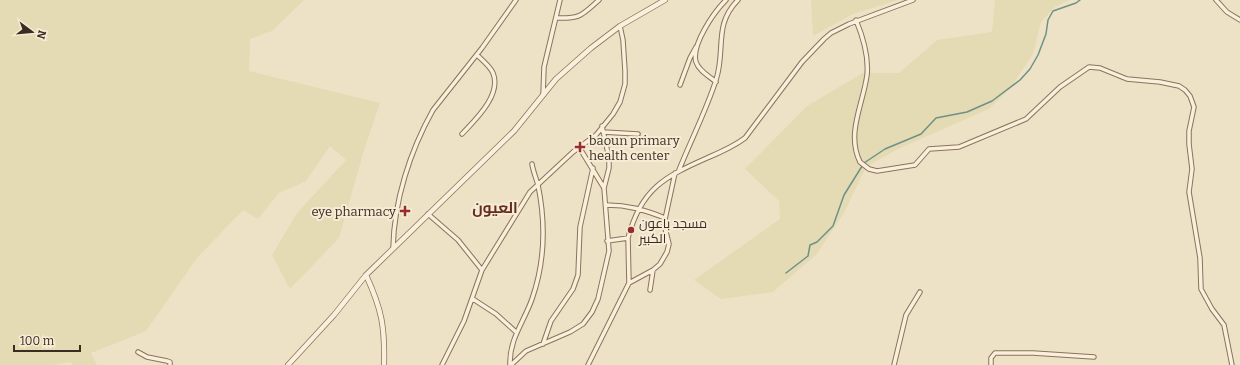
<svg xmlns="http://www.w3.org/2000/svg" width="1240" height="365" viewBox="0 0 1240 365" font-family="Bitter,Cairo,serif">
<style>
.farmland{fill:#e4dbb4}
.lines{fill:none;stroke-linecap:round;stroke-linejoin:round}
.stream{stroke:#6e9187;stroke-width:1.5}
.minor-casing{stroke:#8a735c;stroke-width:5.5}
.tertiary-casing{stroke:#8a735c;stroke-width:6}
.minor{stroke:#f9efda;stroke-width:3.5}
.tertiary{stroke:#f9efda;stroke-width:4.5}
.poi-dot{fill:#992c2f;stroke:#f6ecd6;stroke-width:1.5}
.labels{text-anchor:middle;stroke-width:4;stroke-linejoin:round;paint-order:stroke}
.poi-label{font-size:13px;fill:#3a2c20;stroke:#f6ecd6;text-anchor:start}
.quarter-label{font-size:15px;font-weight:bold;fill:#672c1f;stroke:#f6ecd6}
</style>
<rect width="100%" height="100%" fill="#eee2c6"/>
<path class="farmland" d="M0,0H304L272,31L250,39L249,71L380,103L364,150L339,238L290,289L272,255L297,213L346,160L330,146L306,181L279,193L258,219L243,210L197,258L146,331L91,353L97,365H72L71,362L53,365H0Z
M811,0H898L853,14L813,36Z
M995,0H1070L1055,7L1041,22L1033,54L1011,87L989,109L898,149L866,167L844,213L816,255L773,292L721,299L694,280L780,219L779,201L745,169L807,106L863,73H899L937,40L992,32Z"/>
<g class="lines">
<path class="stream" d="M786,273L808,256L810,245L817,242L833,226L844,195L864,163L885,149L921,134L936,118L967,112L992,101L1020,80L1030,69L1038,55L1046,34L1048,20L1053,11L1076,3L1080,0"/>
<g class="minor-casing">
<path id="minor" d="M1216,0L1227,12L1240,20
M556,18C581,19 582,15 599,0
M856,20C863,37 869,56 867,75C863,105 846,133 860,162L869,169L877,171L915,165L929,149L959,147L1026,119L1060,87L1089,67L1100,68L1127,79L1160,82L1179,86L1185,90L1190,96L1194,107L1189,131V144L1192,169L1189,192L1200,258L1201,289L1212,309L1224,325L1232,365
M716,82C709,76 699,71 696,62C691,45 714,12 726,0
M680,85L690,58L696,47
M543,95L544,67L560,0
M603,132L638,134
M462,134C475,120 502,95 493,73C490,66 482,60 477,55
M579,147L604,188
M679,170C691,140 706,111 716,80C726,50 713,25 738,0
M607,205C628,205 645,210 665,218
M428,214L458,240L482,270
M628,238C641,189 664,177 707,158C721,152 733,147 745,138L802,62L824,39L831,33L849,24L913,0
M393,248C394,201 410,151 433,110L482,48L516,0
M629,283L653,270L660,264L667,252L669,244L664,224L675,173
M650,290L653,270
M473,299L496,314L516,332
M543,344L551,321L573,289L578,275L580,227L593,168
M138,352L147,357L167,361L170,362V365
M442,365L464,321L482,270L530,192L573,152L596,135L613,114L620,102L625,84V71L623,40L620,26
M510,365C509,339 524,322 532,299C545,262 546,224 538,185C536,178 533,171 532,164
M511,365L526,351L570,332L583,324L592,312L598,299L609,251L604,188L609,168V158L602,126
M588,365L629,283L628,238L607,241
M894,365L906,315L920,292
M991,365V358L995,353H1033L1094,357"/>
</g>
<g class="tertiary-casing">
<path id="tertiary" d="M366,275C382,310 385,327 384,365
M288,365L334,315L366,275L514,131L556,79L591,48L620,26L665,0"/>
</g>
<use href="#minor" class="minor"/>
<use href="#tertiary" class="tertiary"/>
</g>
<g class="poi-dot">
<path d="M578 141h4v4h4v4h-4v4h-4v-4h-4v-4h4z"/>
<path d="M403 205h4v4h4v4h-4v4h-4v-4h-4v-4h4z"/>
<circle cx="631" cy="230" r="4"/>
</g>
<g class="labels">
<g class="poi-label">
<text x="589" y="145">baoun primary<tspan x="589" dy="15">health center</tspan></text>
<text x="396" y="216" text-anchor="end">eye pharmacy</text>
<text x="639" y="228">مسجد باعون<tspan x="639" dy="15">الكبير</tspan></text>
</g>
<g class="quarter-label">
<text x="495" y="213">العيون</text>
</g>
</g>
<g transform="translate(32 32) rotate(106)" stroke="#f6ecd6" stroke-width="3" paint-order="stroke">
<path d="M0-3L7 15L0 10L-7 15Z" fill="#3a2c20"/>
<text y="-6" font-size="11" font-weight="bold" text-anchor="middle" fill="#3a2c20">N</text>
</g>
<path d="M14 345v6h66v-6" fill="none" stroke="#3a2c20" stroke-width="2"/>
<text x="20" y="345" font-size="12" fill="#3a2c20" stroke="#f6ecd6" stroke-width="3" paint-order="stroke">100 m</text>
</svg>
